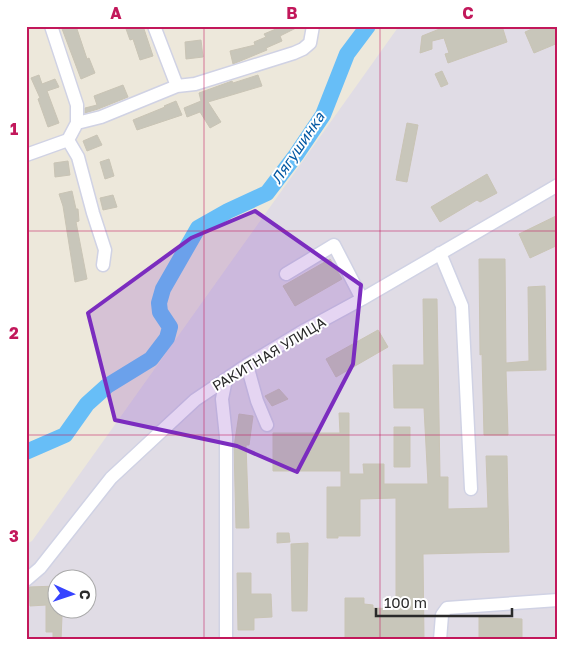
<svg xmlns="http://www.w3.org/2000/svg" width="584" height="666" viewBox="0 0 584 666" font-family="'Golos Text',sans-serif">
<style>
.industrial{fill:#e0dce5;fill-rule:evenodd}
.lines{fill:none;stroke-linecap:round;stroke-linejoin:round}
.river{stroke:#67bef7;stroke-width:16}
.building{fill:#c8c6ba;stroke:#c9c4b5}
.minor-casing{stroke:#d0d2e4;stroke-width:15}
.minor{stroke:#fff;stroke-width:12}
.marked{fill:#7b2cbf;fill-opacity:0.2;stroke:#7b2cbf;stroke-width:4;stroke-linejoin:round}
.grid{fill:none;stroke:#c2185b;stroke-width:1;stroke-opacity:0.55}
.labels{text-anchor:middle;stroke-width:4;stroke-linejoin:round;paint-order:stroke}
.street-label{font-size:14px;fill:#2a2a2a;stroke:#fff}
.water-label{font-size:15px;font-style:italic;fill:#0459a4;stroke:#fff}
.neatline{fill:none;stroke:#c2185b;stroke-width:2}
.grid-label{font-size:16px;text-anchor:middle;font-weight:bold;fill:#c2185b}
</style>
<rect width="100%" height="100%" fill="#ede8db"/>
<path class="industrial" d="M399,26H558V640H26V544L32,541ZM58,578H88V608H58Z"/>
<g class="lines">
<path class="river" d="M26,452L65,435L87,404L107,386L151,359L167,338L170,327L160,312L159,303L163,289L198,228L228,211L267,193L296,155L323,115L347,54L368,26"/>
</g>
<path class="building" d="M61,26H76L87,59L89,58L95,73L81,79Z
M125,26H143L153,56L140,60L133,39L130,40Z
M283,26H300L280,36L282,41L266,48L267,50L233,64L230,51L255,45L254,42L266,37L264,34Z
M447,26H502L507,42L448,63L445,54L449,53L444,38L432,41V49L420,53L422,36Z
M539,26H558V43L534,53L525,32Z
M201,40L203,57L186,59L185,42Z
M442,71L448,84L441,87L435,74Z
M39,75L42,84L55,79L59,87L47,91L59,123L48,127L38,99L40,98L31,78Z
M258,75L262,86L208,102L221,122L210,128L200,112L187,117L184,108L201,101L199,93L232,81L233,83Z
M123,85L128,97L98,109L85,113V108L97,105L94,96Z
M176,101L182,115L137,130L133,120L165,107L164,106Z
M407,123L418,125L407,182L396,180Z
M97,135L102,145L87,151L83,141Z
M109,159L114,176L105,179L100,162Z
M68,161L70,175L55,177L54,163Z
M487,174L497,193L480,202L477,200L440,222L431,207Z
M72,191L76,209H78L79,221L76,222L87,279L75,282L63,206L59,194Z
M113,195L117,207L103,210L100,198Z
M558,215V245L530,258L519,234Z
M330,259L342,279L295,306L283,286Z
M479,259H505L506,363L529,361L528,287L545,286L546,370L506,371L508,435H484L482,354L480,355Z
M423,299H437L440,477H448V509L488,508L486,456H507L509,552L423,554L424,640H345V598H364V604L373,605V608L396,609V498L360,499V536H338V538H327V487H341V471H273V433H340L339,413H349V474H364L363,464H384V484H428L424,408H394L393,365H424Z
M378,330L388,347L336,377L326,359Z
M279,389L288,399L272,406L265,396Z
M239,414L253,416L249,445H246L249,528H236L234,447Z
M394,427H410V467H394Z
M277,533H289L290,542L277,543Z
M308,543L307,611H292L291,544Z
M237,573H251V594H271L272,617L254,618V630H238Z
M58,586V615L62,616L61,640H53V632H46V605L30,606L29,587Z
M479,617L522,619V640H479Z"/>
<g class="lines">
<g class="minor-casing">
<path id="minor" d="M51,26L77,105V123L68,140L78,157L93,213L105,250L103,265
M154,26L177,86
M77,123L101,117L177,86L195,84L294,53L303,49L310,43L313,26
M26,155L68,140
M440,253L462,306L471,489
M286,274L334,245L362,299
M247,365L257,401L267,425
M226,379L222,399L226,437V640
M26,580L40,568L111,478L195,400L247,365L305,330L362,299L558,185
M440,640L442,615L447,608L558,600"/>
</g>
<use href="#minor" class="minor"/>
</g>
<path class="marked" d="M255,211L361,285L353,364L297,472L237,446L115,420L88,313L191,238Z"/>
<path class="grid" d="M204,26V640M380,26V640M26,231H558M26,435H558"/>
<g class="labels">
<g class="street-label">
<text transform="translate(269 354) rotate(-31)" y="5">РАКИТНАЯ УЛИЦА</text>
</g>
<g class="water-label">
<text transform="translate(298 148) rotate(-56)" y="5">Лягушинка</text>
</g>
</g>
<rect width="584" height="666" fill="none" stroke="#ffffff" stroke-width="55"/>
<g transform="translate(72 594) rotate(93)"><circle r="24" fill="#ffffff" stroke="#aaaaaa"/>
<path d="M0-4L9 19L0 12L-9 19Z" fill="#3643ff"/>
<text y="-8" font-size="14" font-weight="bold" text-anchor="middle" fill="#2a2a2a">С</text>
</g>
<path d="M376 608v8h136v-8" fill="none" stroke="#2a2a2a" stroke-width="2.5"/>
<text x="384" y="608" font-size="15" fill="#2a2a2a" stroke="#ffffff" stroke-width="4" paint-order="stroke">100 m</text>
<rect x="28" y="28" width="528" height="610" class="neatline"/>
<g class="grid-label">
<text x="116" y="19">A</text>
<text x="292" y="19">B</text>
<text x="468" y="19">C</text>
<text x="14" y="135">1</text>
<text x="14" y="339">2</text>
<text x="14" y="542">3</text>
</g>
</svg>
